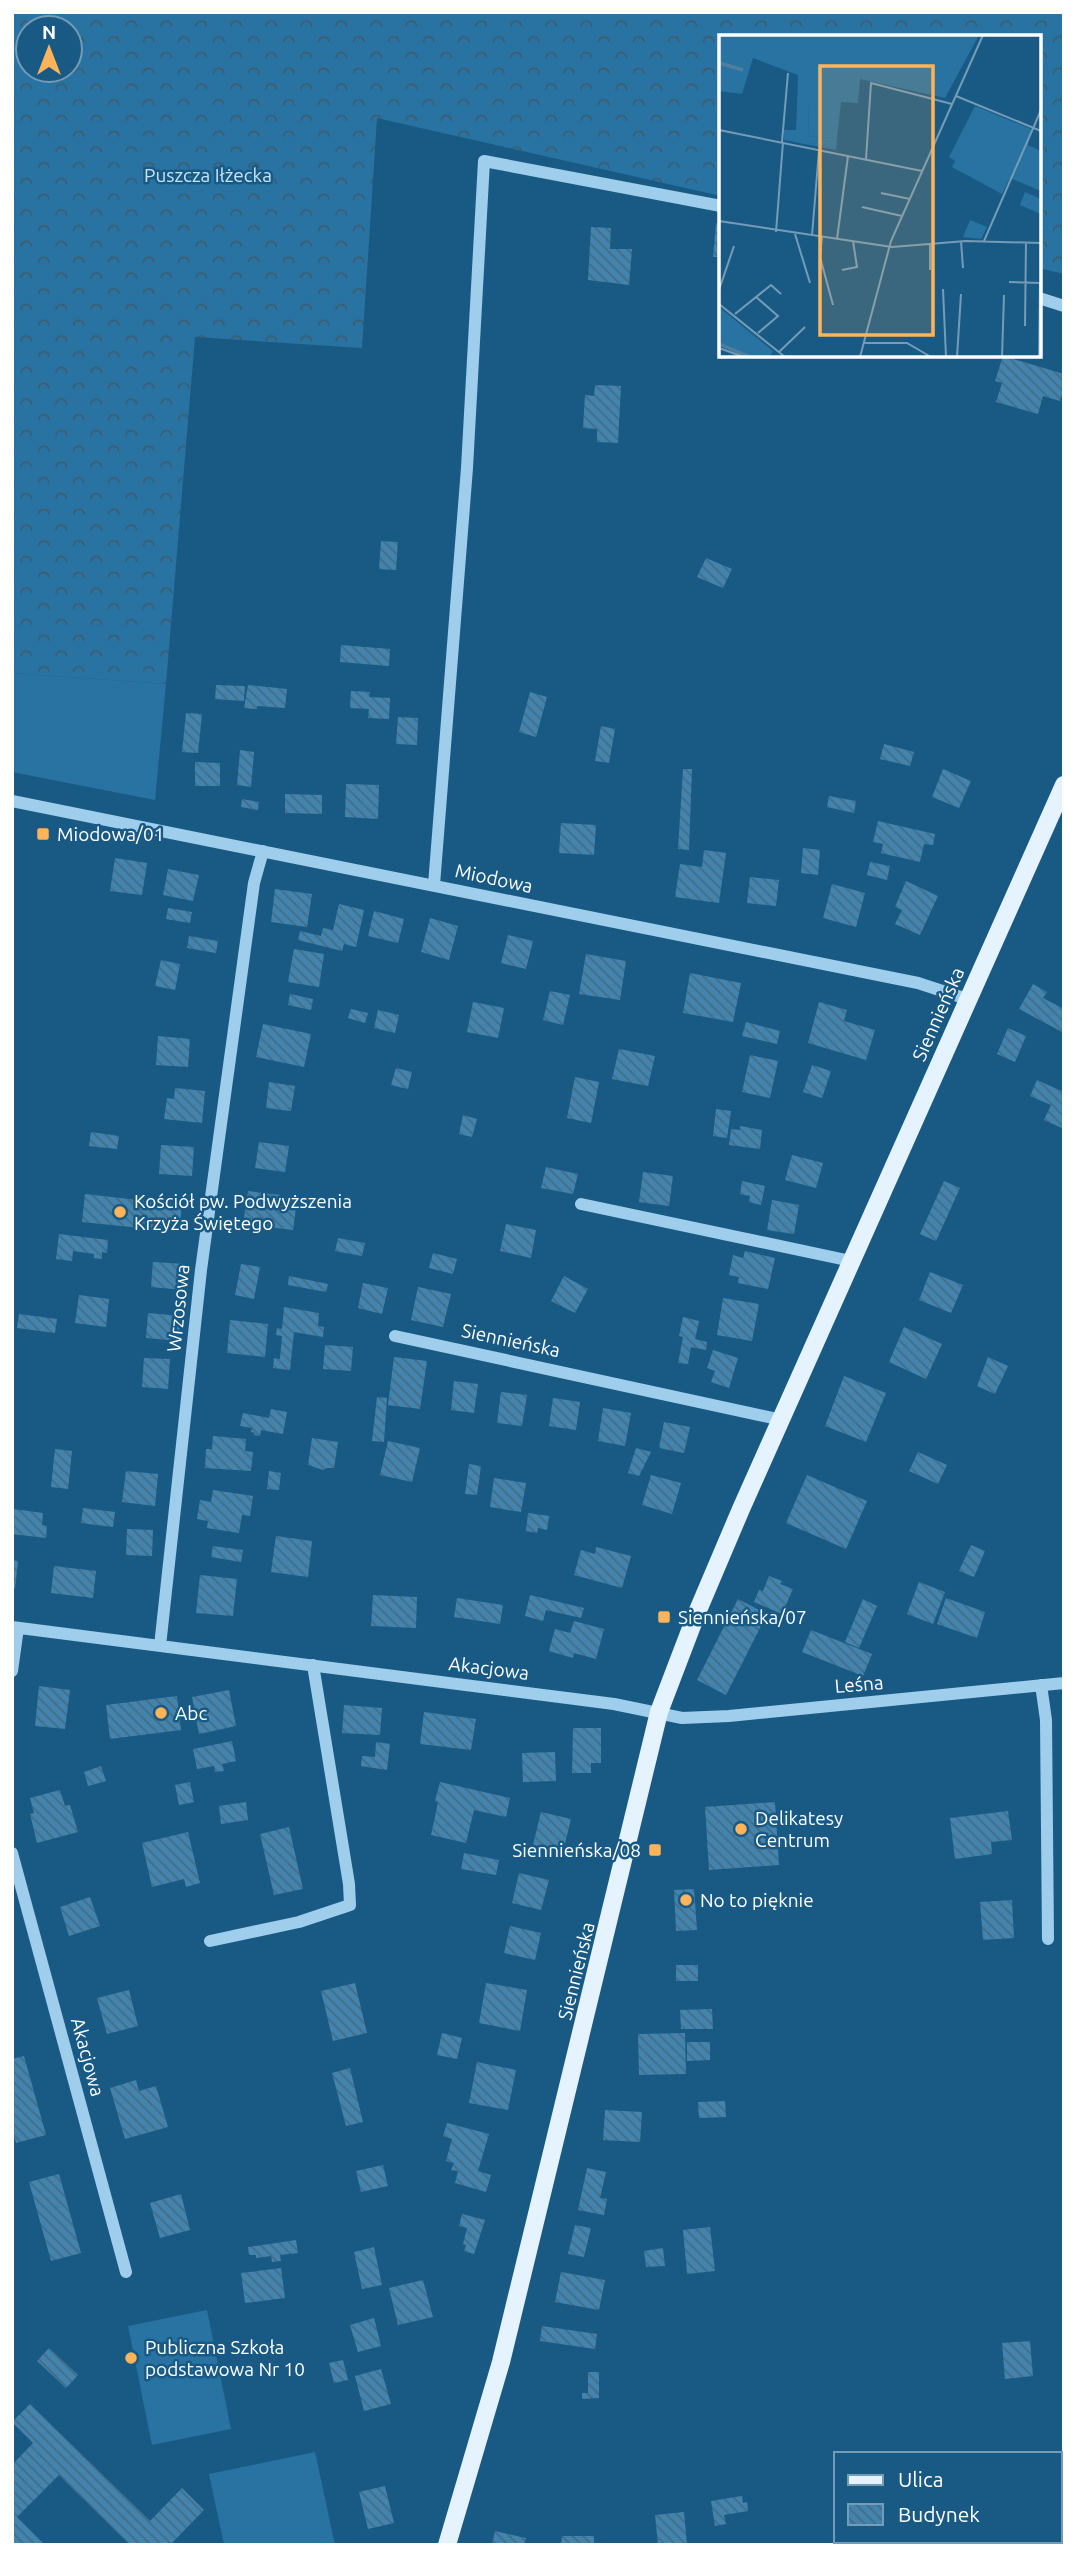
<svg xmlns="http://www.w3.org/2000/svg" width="1076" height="2557" viewBox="0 0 1076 2557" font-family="Ubuntu,sans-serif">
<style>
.grass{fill:#2873a2}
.forest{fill:url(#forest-crowns);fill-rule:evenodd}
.building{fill:url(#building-back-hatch)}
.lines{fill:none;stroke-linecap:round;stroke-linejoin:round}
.minor{stroke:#9fceec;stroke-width:12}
.major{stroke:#e4f3ff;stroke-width:18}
.poi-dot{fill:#ffb45a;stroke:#195a85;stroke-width:2.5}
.labels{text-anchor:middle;stroke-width:5;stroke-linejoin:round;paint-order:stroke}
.park-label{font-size:19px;fill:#c4e5f9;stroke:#195a85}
.poi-label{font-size:19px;fill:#fff;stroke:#195a85;text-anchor:start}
.street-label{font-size:19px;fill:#fff;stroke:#195a85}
.inset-river{fill:none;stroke:#4f7f9e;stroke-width:3.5}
.inset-road{fill:none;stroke:#759cb6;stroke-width:2}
.view{fill:#ffb45a;fill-opacity:0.15;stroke:#ffb45a;stroke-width:3.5}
.inset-edge{fill:none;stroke:#fff;stroke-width:3.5}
</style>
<defs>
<pattern id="forest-crowns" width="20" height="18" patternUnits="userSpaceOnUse" patternTransform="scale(1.75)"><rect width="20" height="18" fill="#2873a2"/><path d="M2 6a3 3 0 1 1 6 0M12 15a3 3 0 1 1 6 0" fill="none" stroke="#3e5c6e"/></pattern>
<pattern id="building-back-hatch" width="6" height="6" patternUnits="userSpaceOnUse" patternTransform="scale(1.75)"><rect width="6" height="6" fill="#4284ae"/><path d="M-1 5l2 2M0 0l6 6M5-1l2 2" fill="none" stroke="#466b82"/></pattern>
</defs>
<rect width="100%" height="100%" fill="#195a85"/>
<path class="grass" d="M12,673L166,684L155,800L12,772Z
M207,2310L231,2429L152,2445L128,2326Z
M315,2452L335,2545H224L209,2474Z"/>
<path class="forest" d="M12,12H1064V274L1039,268V37H721V196L377,118L362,348L195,337L166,684L12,673ZM28,28H70V70H28Z"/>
<path class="building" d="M716,223H721V257H713Z
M591,227L611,228L610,249H632L629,285L588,280Z
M1003,356L1064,374V387L1060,401L1043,396L1038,414L996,402L1002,383L995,381Z
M595,385L621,386L618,443L597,442V429L583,428L585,395L594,396Z
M381,541L398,542L396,570L379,569Z
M706,558L732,569L723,588L697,577Z
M341,645L390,649L389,666L340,662Z
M216,685L245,686L244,701L215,699Z
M248,685L287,689L285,708L257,706V709L244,708Z
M351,691L370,692L369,697L390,698L389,719L368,718L369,709L350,708Z
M530,692L547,697L536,737L519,732Z
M186,713L202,714L198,753L182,752Z
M398,717L418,718L417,745L396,744Z
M601,726L615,729L609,763L595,761Z
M884,744L914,752L910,766L880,759Z
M240,750L254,752L251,787L237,785Z
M195,762L220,763V786H195Z
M683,769H692L689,850L678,849Z
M943,769L971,781L959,808L932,797Z
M346,784L379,785L378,819L345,817Z
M285,794L322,795V814L285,813Z
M829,796L856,801L854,813L827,807Z
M242,799L259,802L258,810L241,807Z
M878,821L935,834L933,845L924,844L920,862L881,853L883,844L873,842Z
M561,823L596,825L594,855L559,853Z
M803,848L820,850L818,875L801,873Z
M704,850L726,853L719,903L675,897L680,864L702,867Z
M115,858L147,863L142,895L110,891Z
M870,862L890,866L887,880L867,875Z
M168,869L199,875L193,901L163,895Z
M750,877L779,880L776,906L747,903Z
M906,881L938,896L920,935L895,924L902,910L895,907Z
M832,884L865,893L856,927L823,918Z
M275,889L312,894L307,927L271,922Z
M339,904L364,910L356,947L344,944L342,951L298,940L300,931L321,936L323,928L333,930Z
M168,908L192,912L190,923L166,919Z
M374,911L404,919L398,943L368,936Z
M430,918L458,926L449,960L421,952Z
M508,935L533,941L526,969L501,963Z
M189,936L218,941L216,953L187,948Z
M294,949L324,954L319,987L288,982Z
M586,954L626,961L620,1000L579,994Z
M161,960L180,964L175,990L155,986Z
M690,973L741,983L733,1022L683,1013Z
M1033,984L1047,992L1043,998L1064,1009V1033L1019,1009Z
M550,991L570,995L563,1025L543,1020Z
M290,994L313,999L311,1010L288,1005Z
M473,1002L504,1008L498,1038L467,1032Z
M819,1002L847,1010L844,1021L875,1030L866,1060L808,1043Z
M351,1009L368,1013L365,1023L348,1018Z
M378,1010L399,1015L395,1033L374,1028Z
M746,1022L780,1031L777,1044L742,1036Z
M263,1024L311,1034L304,1067L256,1057Z
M1008,1028L1026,1036L1015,1062L997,1054Z
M158,1036L190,1039L188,1067L156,1065Z
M619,1049L655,1056L648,1086L612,1079Z
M750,1055L778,1061L770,1098L742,1092Z
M812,1065L831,1071L822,1098L803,1092Z
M396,1068L412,1072L408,1089L391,1085Z
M575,1077L599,1082L591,1123L567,1118Z
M1037,1080L1064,1092V1129L1044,1120L1051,1105L1030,1096Z
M269,1082L295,1086L291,1111L266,1108Z
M175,1088L205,1091L202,1123L164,1119L167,1098L174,1099Z
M716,1109L731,1111L727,1138L713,1136Z
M463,1115L477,1119L472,1137L459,1134Z
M740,1126L762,1130L760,1149L729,1145L731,1129L740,1130Z
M91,1132L119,1136L117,1149L89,1146Z
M259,1142L289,1146L285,1172L255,1168Z
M161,1145L194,1147L192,1176L159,1174Z
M792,1155L823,1163L816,1188L785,1180Z
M546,1167L578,1174L573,1194L541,1188Z
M643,1172L673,1176L669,1206L639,1202Z
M742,1181L765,1186L761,1205L749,1202L750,1196L740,1194Z
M944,1181L960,1188L936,1241L920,1234Z
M248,1191L280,1195L279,1206L296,1208L293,1230L243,1224Z
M85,1194L182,1205L179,1232L82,1222Z
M772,1200L799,1205L794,1234L767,1230Z
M506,1224L536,1230L531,1258L500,1251Z
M59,1234L108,1240L107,1253L102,1252V1259L94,1258V1254L73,1251L72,1261L56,1259Z
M338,1238L365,1243L362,1256L335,1251Z
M745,1251L775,1258L768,1289L738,1283L739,1277L729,1275L733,1255L743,1258Z
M433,1253L457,1259L453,1274L429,1268Z
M153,1262L185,1264L183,1290L151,1287Z
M241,1264L260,1267L254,1299L235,1295Z
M930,1272L963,1285L951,1313L919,1300Z
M289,1276L328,1284L326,1292L288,1285Z
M564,1276L588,1289L575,1313L551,1301Z
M363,1283L388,1288L382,1314L358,1308Z
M418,1287L451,1294L443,1327L411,1320Z
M79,1295L109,1299L106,1327L75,1323Z
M723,1298L759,1304L752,1341L717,1335Z
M284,1307L319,1313L318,1326L324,1327L323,1337L294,1332L290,1370L273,1368L274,1358L280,1359L282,1336L276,1335L277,1328L282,1329Z
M148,1313L181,1316L179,1341L146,1338Z
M19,1314L57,1319L55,1333L17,1328Z
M683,1317L699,1321L695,1339L707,1342L706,1350L691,1347L688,1364L678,1363L683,1337L679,1336Z
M230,1320L268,1324L265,1357L227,1353Z
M904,1327L942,1344L926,1379L889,1362Z
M325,1345L353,1347L351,1371L323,1369Z
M713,1350L738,1358L729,1388L711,1382L715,1371L707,1368Z
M394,1357L427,1361L420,1409L388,1405Z
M988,1357L1008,1366L995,1394L977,1386Z
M144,1358L170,1359L168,1389L142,1387Z
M844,1376L886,1393L866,1442L825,1426Z
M454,1381L478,1384L474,1413L451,1410Z
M501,1392L527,1395L522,1426L497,1423Z
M377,1397L387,1398L384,1442L372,1441Z
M553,1398L580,1402L576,1430L549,1426Z
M603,1408L631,1413L625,1446L598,1441Z
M271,1409L287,1412L283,1434L261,1430L260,1436L254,1435L255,1433L251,1432L252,1428L240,1426L243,1413L269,1418Z
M664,1422L690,1427L684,1453L659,1448Z
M213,1436L246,1439L245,1451L253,1452L251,1471L205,1468L206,1449H212Z
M312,1438L338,1442L334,1468H327L323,1470L308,1465Z
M388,1441L420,1448L412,1482L380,1475Z
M636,1448L651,1452L639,1476L628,1473Z
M55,1449L72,1451L68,1489L51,1487Z
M918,1452L947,1465L938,1484L909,1471Z
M469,1464L481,1466L477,1495L465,1494Z
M126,1471L158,1474L155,1506L122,1502Z
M269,1471L281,1473L279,1490L267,1489Z
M651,1475L681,1483L672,1514L642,1505Z
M807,1475L867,1501L846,1549L786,1523Z
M494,1478L526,1483L521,1512L490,1507Z
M213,1490L253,1496L250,1516L242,1515L239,1533L207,1528L208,1521L197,1519L200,1500L211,1502Z
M83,1508L115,1512L113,1527L81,1523Z
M13,1509L43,1513L42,1525L47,1526L46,1538L12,1534Z
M528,1513L549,1516L547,1530L538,1528L537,1533L526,1531Z
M127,1529L153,1530L152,1556L126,1555Z
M276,1536L312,1541L308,1577L271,1572Z
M971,1545L985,1551L974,1577L959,1571Z
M213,1546L243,1550L241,1562L211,1557Z
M596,1547L631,1556L622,1588L574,1575L581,1550L595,1554Z
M12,1560L18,1561L15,1589H12Z
M54,1566L96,1571L93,1598L51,1593Z
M200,1575L237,1579L233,1616L196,1613Z
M769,1576L782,1581L780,1584L793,1589L782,1614L754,1602L759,1590L763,1591Z
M919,1582L945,1592L933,1624L907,1614Z
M373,1595L417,1597L416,1628L371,1626Z
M530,1595L584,1608L581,1618L546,1610L543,1621L525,1616Z
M457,1598L503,1605L500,1624L454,1617Z
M946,1598L985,1612L977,1638L937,1624Z
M738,1599L767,1614L726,1695L697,1680Z
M863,1599L877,1606L859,1648L845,1642Z
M574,1621L604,1629L596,1659L574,1653L573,1658L549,1651L555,1629L570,1633Z
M811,1630L872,1654L863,1676L802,1652Z
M39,1686L70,1690L65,1729L35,1726Z
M229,1690L236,1726L199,1734L192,1697Z
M177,1696L181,1730L110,1739L106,1705Z
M344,1705L382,1708L380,1735L342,1733Z
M424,1712L476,1719L471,1750L420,1744Z
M573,1728H601V1763H591V1773H572Z
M232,1741L236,1761L222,1764L224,1771L215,1772L214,1766L197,1769L193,1749Z
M376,1742L390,1744L387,1770L361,1766L362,1756L375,1757Z
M555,1752L556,1781L523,1782L522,1753Z
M101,1766L106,1781L88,1786L84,1772Z
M190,1782L194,1802L179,1805L175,1785Z
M440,1782L510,1798L506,1817L474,1810L466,1843L431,1835L438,1802L435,1801Z
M60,1790L65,1806L70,1805L78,1832L37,1843L30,1814L34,1813L30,1798Z
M246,1802L248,1820L221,1824L219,1806Z
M775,1802L779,1865L709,1870L705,1807Z
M1008,1811L1012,1840L991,1842L992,1854L955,1859L950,1818Z
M541,1812L571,1819L563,1852L533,1845Z
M289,1827L303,1889L274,1895L260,1834Z
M188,1832L200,1883L186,1887L184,1879L152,1887L142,1843Z
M464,1853L499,1860L496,1875L461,1869Z
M519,1873L549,1880L541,1910L512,1903Z
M694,1889L697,1930L676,1931L674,1890Z
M90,1897L100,1926L69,1936L60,1907Z
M1012,1900L1014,1938L983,1940L980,1902Z
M510,1926L541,1933L535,1960L504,1953Z
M676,1965H698V1981H676Z
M355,1983L367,2033L333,2041L321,1991Z
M486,1983L527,1990L520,2031L479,2023Z
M129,1990L138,2026L107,2034L97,1998Z
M712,2009L713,2029H681L680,2010Z
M442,2033L462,2038L457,2059L437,2055Z
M685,2033L686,2074L639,2075L638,2034Z
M687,2042H710V2060L687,2061Z
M24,2056L46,2135L16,2143L12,2129V2059Z
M477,2062L516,2070L508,2110L469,2103Z
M350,2068L363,2122L346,2126L332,2073Z
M136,2080L139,2091L156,2086L168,2127L125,2139L110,2088Z
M725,2101L726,2117L699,2118L698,2102Z
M605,2110L642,2112L640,2142L603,2140Z
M447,2123L489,2134L478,2171L491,2175L486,2192L455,2183L458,2171L451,2170L454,2163L446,2161L452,2139L443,2136Z
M383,2165L388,2186L361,2192L356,2171Z
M587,2168L606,2172L600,2198L607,2199L604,2215L578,2210Z
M59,2174L81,2253L51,2261L29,2182Z
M181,2194L190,2230L160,2238L150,2203Z
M462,2214L485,2220L474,2254L464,2251L466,2245L463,2244L467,2228L459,2226Z
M575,2225L591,2228L584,2257L568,2254Z
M710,2227L715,2271L687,2274L683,2230Z
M296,2240L298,2253L280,2255L281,2261L272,2262L271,2256L256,2258V2255H249L248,2247Z
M374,2247L382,2285L362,2289L354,2252Z
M663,2248L665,2266L646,2267L644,2251Z
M281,2268L285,2298L245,2303L241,2273Z
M561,2272L605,2280L599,2310L555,2302Z
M423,2280L433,2317L398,2325L389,2288Z
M374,2318L381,2346L358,2352L350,2325Z
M542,2326L597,2334L595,2349L540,2341Z
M1030,2341L1033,2376L1005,2379L1002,2343Z
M49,2348L78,2375L66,2388L37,2361Z
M343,2360L348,2380L334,2383L329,2363Z
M381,2369L391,2404L364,2411L355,2376Z
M588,2372H599V2398L582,2399V2393H588Z
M30,2404L150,2521L182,2488L204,2510L170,2545H126L128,2543L59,2475L17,2517L45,2545H12V2465L33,2443L12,2422Z
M385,2486L394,2523L368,2529L359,2492Z
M742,2496L743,2503L747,2502L748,2511L724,2515L726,2524L715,2526L711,2501Z
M684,2512L687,2545H658L655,2515Z
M495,2531L526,2538L524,2545H492Z
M562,2536H594V2545H561Z"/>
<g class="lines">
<path class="minor" d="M1039,298L1064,306
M12,801L918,983L967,999
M434,885L467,468L484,161L721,206
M581,1204L851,1261
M395,1336L782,1420
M12,1627L614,1704L682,1718L729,1716L1064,1683
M160,1646L201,1270L254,883L263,851
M12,1671L18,1628
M1041,1685L1046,1720L1048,1939
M12,1853L126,2272
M210,1941L299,1922L350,1905L349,1884L313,1665"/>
<path class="major" d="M447,2545L501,2362L659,1712L696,1615L741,1509L1064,785"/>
</g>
<g class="poi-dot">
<rect x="36" y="827" width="14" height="14" rx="3.5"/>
<circle cx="120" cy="1212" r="7"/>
<rect x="657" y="1610" width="14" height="14" rx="3.5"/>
<circle cx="161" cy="1713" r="7"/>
<circle cx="741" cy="1829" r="7"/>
<rect x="648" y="1843" width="14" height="14" rx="3.5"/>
<circle cx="686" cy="1900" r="7"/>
<circle cx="131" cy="2358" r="7"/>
</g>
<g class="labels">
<g class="park-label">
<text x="208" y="182">Puszcza Iłżecka</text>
</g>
<g class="poi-label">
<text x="57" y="841">Miodowa/01</text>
<text x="134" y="1208">Kościół pw. Podwyższenia<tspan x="134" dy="22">Krzyża Świętego</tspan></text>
<text x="678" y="1624">Siennieńska/07</text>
<text x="175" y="1720">Abc</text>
<text x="755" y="1825">Delikatesy<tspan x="755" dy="22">Centrum</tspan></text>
<text x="641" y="1857" text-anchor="end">Siennieńska/08</text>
<text x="700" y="1907">No to pięknie</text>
<text x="145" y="2354">Publiczna Szkoła<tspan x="145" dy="22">podstawowa Nr 10</tspan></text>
</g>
<g class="street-label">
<text transform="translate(494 878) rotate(12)" y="7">Miodowa</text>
<text transform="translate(938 1014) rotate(-66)" y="7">Siennieńska</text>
<text transform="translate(178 1308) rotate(-84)" y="7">Wrzosowa</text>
<text transform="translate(511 1340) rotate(12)" y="7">Siennieńska</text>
<text transform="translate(489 1668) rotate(7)" y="7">Akacjowa</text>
<text transform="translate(859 1684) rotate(-5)" y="7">Leśna</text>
<text transform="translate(576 1971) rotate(-76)" y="7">Siennieńska</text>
<text transform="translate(88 2057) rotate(75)" y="7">Akacjowa</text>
</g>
</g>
<g transform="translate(719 35)">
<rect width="322" height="322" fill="#195a85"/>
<path d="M78,71H90L89,101L118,103L117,115L65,105V95H77ZM251,185L268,192L262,204L244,202Z" fill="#2873a2"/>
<path d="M0,0H260L226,63L141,44L139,68L122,67L118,103L89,101L90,71H78L79,40L34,23L23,59L0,56ZM256,71L312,94L309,110L322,116V156L291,143L283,159L233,132L236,126L230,122ZM306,157L322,164V179L301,170Z" fill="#2873a2"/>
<path d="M0,272L54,316L50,322H32L0,308Z" fill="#2873a2"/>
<path class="inset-river" d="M0,28L24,35M0,309L31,322"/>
<path class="inset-road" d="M237,61L322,96M0,95L203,136M63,107L69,38M147,124L152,48L233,69M162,158L191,164M143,172L183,181M0,186L173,212L247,206L322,208M57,197L64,107M76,199L91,248M93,201L100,115M103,202L101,222L114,270M118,204L129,121M242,206L244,233M265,206L322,75M211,208V235M123,235L138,232L134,206M290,247L322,248M224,254L227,322M0,255L15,211M37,262L59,281L39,298M0,269L66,322M16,279L52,250L62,259M306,291L307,207M145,308H188L212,322M0,313L25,322M60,317L86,292M141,322L172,206L264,0M238,322L242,259M283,322L285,260M320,322L321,248"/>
<path class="view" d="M101,31H214V300H101Z"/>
<rect width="322" height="322" class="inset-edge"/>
</g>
<rect width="1076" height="2557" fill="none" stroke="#ffffff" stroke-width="28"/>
<rect x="834" y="2452" width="228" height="91" fill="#195a85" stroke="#759cb6" stroke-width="2"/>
<rect x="848" y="2475" width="35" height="10" fill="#e4f3ff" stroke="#759cb6" stroke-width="2"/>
<text x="898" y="2487" font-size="21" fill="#ffffff">Ulica</text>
<rect x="848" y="2504" width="35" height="21" fill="url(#building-back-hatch)" stroke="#759cb6" stroke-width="2"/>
<text x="898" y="2522" font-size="21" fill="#ffffff">Budynek</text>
<g transform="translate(49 49)"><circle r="33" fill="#195a85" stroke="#759cb6" stroke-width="2"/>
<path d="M0-5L12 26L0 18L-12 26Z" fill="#ffb45a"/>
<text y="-10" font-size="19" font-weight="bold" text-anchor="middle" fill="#ffffff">N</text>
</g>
</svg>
